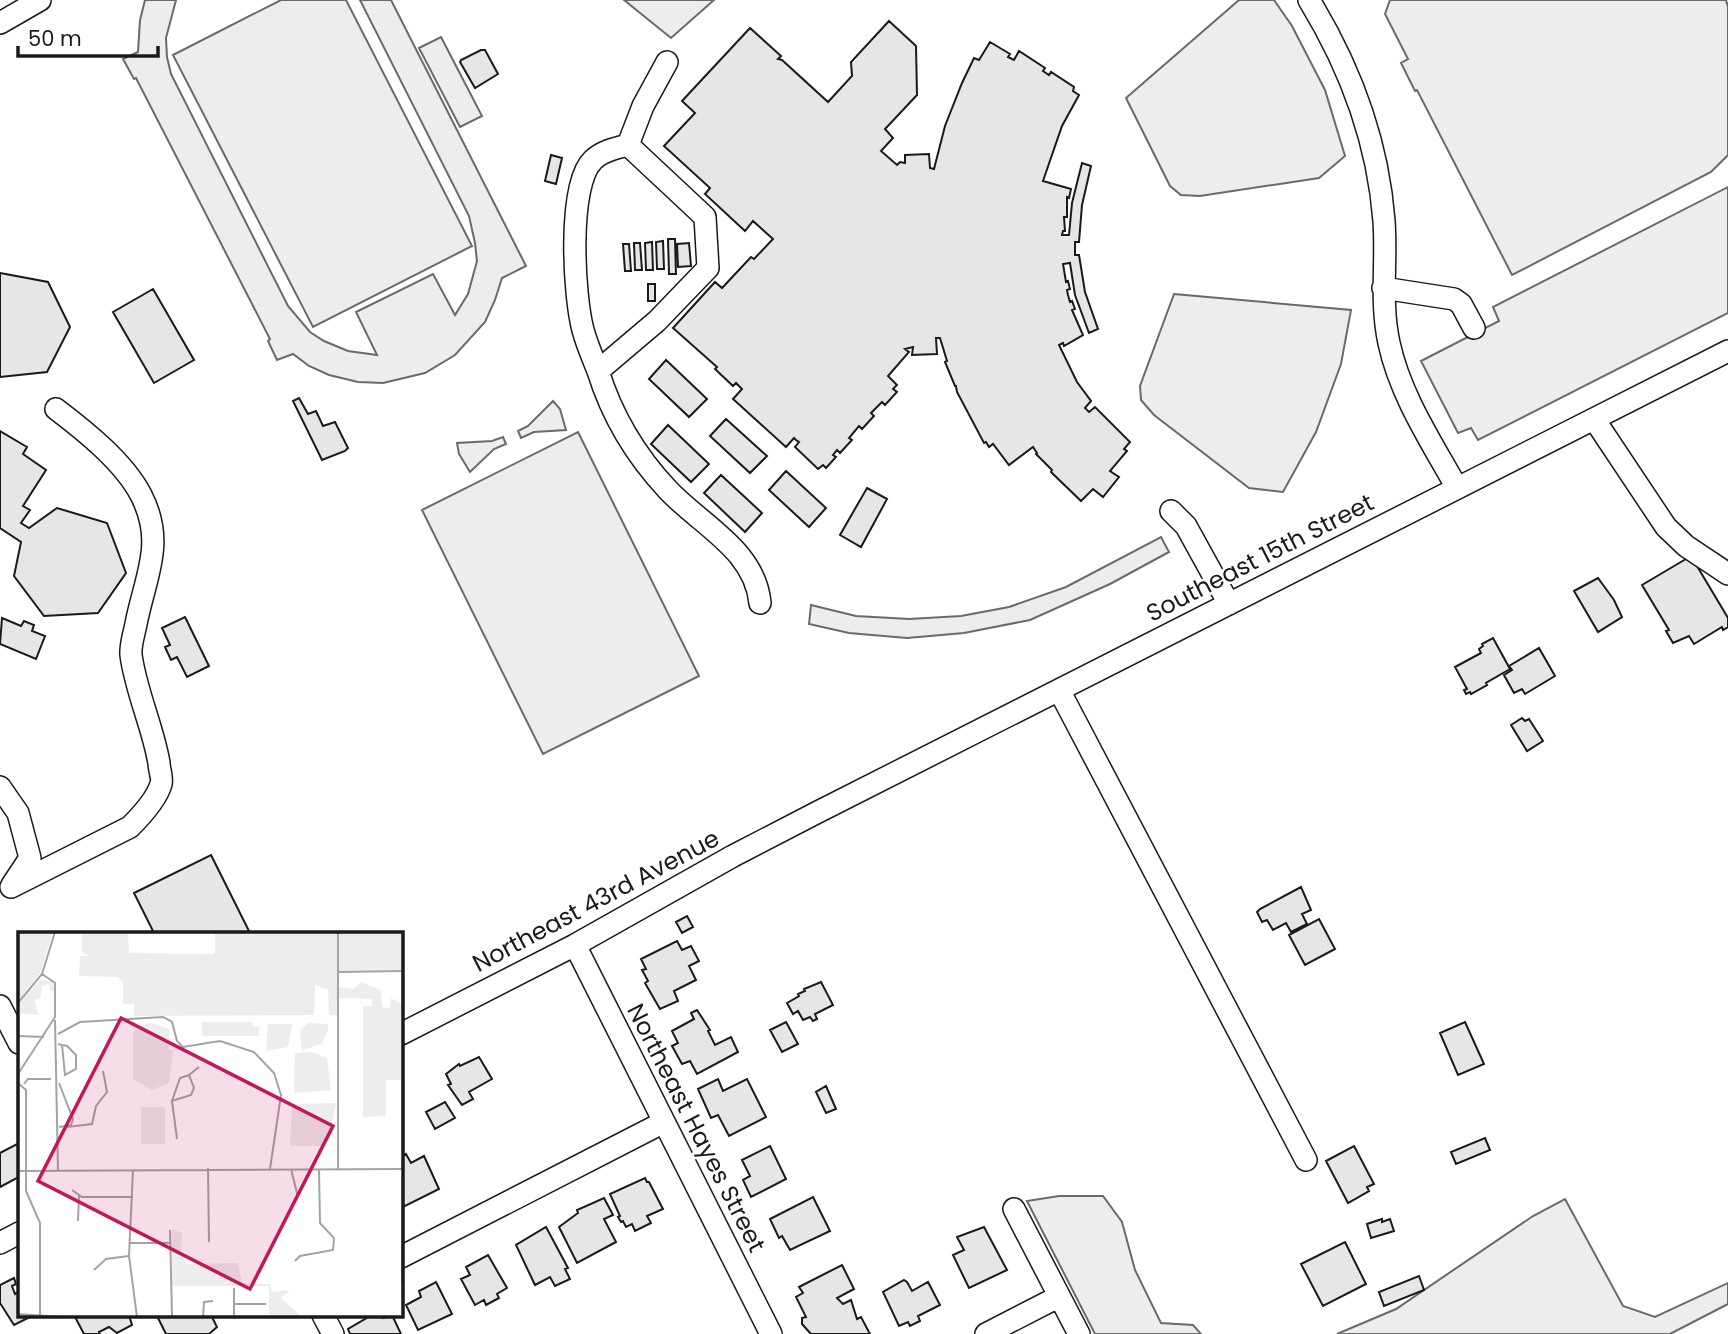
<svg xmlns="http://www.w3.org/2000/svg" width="1728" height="1334" viewBox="0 0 1728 1334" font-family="Poppins,sans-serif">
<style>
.built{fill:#ededed;stroke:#6a6a6a;stroke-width:2}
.building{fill:#e6e6e6;stroke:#1a1a1a;stroke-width:2}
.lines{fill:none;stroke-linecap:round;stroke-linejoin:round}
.minor-casing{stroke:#1a1a1a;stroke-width:24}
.minor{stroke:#fff;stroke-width:21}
.labels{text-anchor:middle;stroke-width:5;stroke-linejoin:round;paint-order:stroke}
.street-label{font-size:24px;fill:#1a1a1a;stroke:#fff}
.inset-road{fill:none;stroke:#a3a3a3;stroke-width:2}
.view{fill:#c2185b;fill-opacity:0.15;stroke:#c2185b;stroke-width:3.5}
.inset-edge{fill:none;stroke:#1a1a1a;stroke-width:3.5}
</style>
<rect width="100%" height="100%" fill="#fff"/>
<path class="built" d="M145,0H176L166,38L167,57L171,74L288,306L310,332L324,341L348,351L377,355L356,312L433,274L455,315L468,294L477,261L475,243L469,216L360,0H391L526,266L502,278L495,300L485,322L455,355L425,373L383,383L358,382L329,375L309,366L293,354L277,360L268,341L270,339L136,78L134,79L123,59L138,52L140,20Z
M281,0H346L472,246L313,327L173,55Z
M624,0H714L671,38Z
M1239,0H1274L1292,26L1325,90L1345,156L1319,178L1200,196L1181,195L1170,186L1126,98Z
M1390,0H1726L1728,7V155L1711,172L1512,275L1417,90L1415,91L1401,63L1408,59L1385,14Z
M441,37L482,116L460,127L419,48Z
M1728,187V313L1478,440L1471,428L1458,433L1421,361L1499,321L1493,307Z
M1174,294L1351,310L1341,364L1316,432L1283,492L1249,488L1154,415L1141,400L1140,386Z
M553,401L560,409L566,430L534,432L521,438L518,431L528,426Z
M578,432L699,676L543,754L422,510Z
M503,437L506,444L494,449L470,472L459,454L457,443L492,441Z
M1161,537L1169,552L1110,584L1030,620L964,633L907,638L849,633L809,624L811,605L856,616L909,619L961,616L1009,607L1066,587Z
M1059,1196H1103L1122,1222L1135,1270L1161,1323L1193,1325L1201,1334H1095L1027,1201Z
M1565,1199L1623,1306L1655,1317L1728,1283V1304L1670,1334H1337L1396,1309L1533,1216Z"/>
<path class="building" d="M889,21L916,46L917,95L885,129L893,138L881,151L897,165L900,162L905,163V155L929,154L930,168L934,169L945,126L962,83L974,58L979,60L990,42L1010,54L1008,57L1014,60L1019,51L1045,68L1043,71L1049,75L1051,72L1074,87L1073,91L1079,95L1062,126L1043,181L1071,189L1069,198L1067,197V217H1064L1065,231H1063L1062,235H1069L1072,203L1082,163L1091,166L1082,205L1079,242H1075V255H1079L1085,292L1098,329L1089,333L1075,295L1070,263L1063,264L1066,282L1068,281L1070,289L1067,290L1068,295L1070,302L1072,301L1075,309L1072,310L1083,335L1064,346L1063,343L1059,345L1077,382L1091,401L1085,408L1089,412L1095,407L1130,442L1124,449L1127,451L1110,471L1119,477L1103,497L1093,489L1081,501L1051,472L1052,470L1036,454L1037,453L1033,447L1009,465L993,444L989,447L986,442L984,443L957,392L956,386H955L945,362L947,361L940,338H936L937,354L912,355L913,347L905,349L909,352L888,376L897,385L893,389L897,392L885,405L882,402L871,413L874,416L862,429L859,426L849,438L852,440L840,453L837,450L833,455L836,457L826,468L823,465L818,469L795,447L799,442L796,440L794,438L786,447L733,399L742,389L736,383L733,386L715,369L717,367L673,328L715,282L722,288L751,257L754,259L773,239L753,221L745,231L705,194L710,188L664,146L695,113L682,101L750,28L781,56L778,59L782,60L828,102L852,76L851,62Z
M481,50H485L498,74L475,88L460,62L461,60Z
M551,155L562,158L556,184L545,181Z
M668,239H675L676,274H669Z
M663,241L664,269H657L656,242Z
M652,242L653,270H646L645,243Z
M634,243H640L642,270H635Z
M689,243L691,266L678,267L677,244Z
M623,244H629L631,271H625Z
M0,273L48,282L70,327L47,372L0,377Z
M648,284H655V301H648Z
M153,289L194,360L154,383L113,312Z
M666,360L707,399L689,417L649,379Z
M299,398L308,414L316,411L323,426L335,422L348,448L345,451L322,460L293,401Z
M726,419L767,456L750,473L710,436Z
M668,425L709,464L691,482L651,444Z
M0,431L27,447L23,454L46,470L23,506L30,510L21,523L29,528L57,508L107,523L126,573L98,613L44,616L14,576L21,542L0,528Z
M786,471L826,508L809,527L769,490Z
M721,475L762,513L745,532L704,493Z
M867,488L887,499L861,547L840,535Z
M1691,556L1728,618V627L1723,630L1722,627L1694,644L1689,636L1673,643L1666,631L1669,630L1642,585Z
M1598,578L1614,600L1622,617L1598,632L1574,591Z
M185,617L209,666L187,677L177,657L171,660L165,647L170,645L162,628Z
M2,618L21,626L24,621L34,625L32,631L45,636L36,659L0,644Z
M1493,638L1510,669L1486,683L1487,685L1471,694L1470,692L1466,694L1464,690L1467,689L1455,667L1481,653L1479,649L1483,646L1482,644Z
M1539,648L1555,676L1525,694L1522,689L1514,693L1504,675L1512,670L1509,666Z
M1522,718L1525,721L1529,719L1543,741L1527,751L1511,725Z
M211,855L250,933H154L134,893Z
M1301,887L1311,910L1302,914L1307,924L1291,932L1286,923L1273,930L1267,920L1262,922L1257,912L1260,909Z
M687,916L693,927L682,933L676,922Z
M1319,919L1335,949L1305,965L1289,935Z
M677,941L682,950L691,946L699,961L689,966L696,980L674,991L678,1001L660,1009L645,983L648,981L642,970L646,969L641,959Z
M821,982L833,1005L815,1014L817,1019L813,1021L810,1017L803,1020L798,1011L793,1014L787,1003L799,996L798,994L805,991L804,989Z
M697,1010L710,1030L708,1031L715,1045L731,1037L738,1052L697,1074L690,1061L682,1064L672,1046L678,1043L672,1031L694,1019L691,1013Z
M786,1022L798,1044L782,1052L770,1030Z
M1465,1022L1484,1064L1458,1075L1440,1033Z
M479,1057L492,1079L469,1092L473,1099L462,1105L448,1085L451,1084L446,1074L459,1064L460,1066Z
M718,1079L723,1091L747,1079L766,1117L729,1136L718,1115L711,1118L698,1089Z
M826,1086L836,1109L826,1113L816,1092Z
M445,1102L455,1118L435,1129L426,1112Z
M1485,1138L1490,1150L1456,1164L1451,1152Z
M17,1144L19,1148V1177L0,1187V1153Z
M770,1146L786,1179L751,1197L743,1180L750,1176L742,1160Z
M1354,1146L1374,1184L1367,1187L1369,1191L1348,1203L1326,1161Z
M406,1154L411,1163L424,1156L439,1189L401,1208V1157Z
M645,1178L647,1182H649L663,1209L647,1216L651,1223L635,1231L632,1224L626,1227L623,1221L621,1222L618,1217L620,1216L610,1194Z
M813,1197L830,1231L790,1250L782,1236L779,1238L770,1219Z
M604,1198L613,1215L604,1219L616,1242L577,1263L559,1227L578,1213L577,1210Z
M1382,1219V1222L1390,1219L1394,1231L1371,1238L1367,1224Z
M546,1227L568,1268L565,1269L570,1279L555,1286L550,1277L535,1285L516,1245Z
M984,1227L1007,1270L969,1288L953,1255L964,1250L957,1237Z
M1345,1242L1366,1284L1323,1306L1301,1264Z
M488,1255L507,1288L497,1294L499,1298L486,1305L484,1300L475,1305L461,1279L470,1275L466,1267Z
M842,1265L854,1289L837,1298L843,1304L851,1300L857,1319L861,1317L870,1334H811L802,1324V1318L806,1317L796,1297L803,1293L799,1287Z
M1419,1276L1424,1290L1384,1306L1379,1292Z
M14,1278L16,1284L12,1286L15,1294L19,1292V1315H34L14,1325L0,1303V1285Z
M904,1280L907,1282L912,1291L928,1282L940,1305L918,1316L920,1321L910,1326L908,1322L899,1326L883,1292Z
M436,1282L452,1314L418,1330L406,1305L421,1297L419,1291Z
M74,1315H129L132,1325L117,1333L109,1327L99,1332L100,1334H84Z
M166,1315H211L217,1327L209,1334H166L158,1318Z
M372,1315H381L383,1318L392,1315L401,1334H350L348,1329Z"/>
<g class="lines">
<g class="minor-casing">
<path id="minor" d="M1309,0C1350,67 1378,142 1384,221C1387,262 1380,302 1389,343C1400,395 1432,443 1457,488
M0,23L40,0
M628,145C616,148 602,151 593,160C567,185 574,297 583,330C587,345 593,358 598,371L657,321L708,268L705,217L628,145L643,106L667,62
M1383,288L1454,299L1461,304L1474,328
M598,371C612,416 636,456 668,490C702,526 755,550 760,603
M1594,419L1666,527L1686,546L1728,574
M1171,511L1186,526L1229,604
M1059,690L1306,1160
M0,787L18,813L30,858L12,885
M11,887L130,827C140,817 157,798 161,784C163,779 159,769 159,763C153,727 136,692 131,655C130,646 134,634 136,624C145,577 166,543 141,495C124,462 85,431 56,409
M575,945L771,1334
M0,1006L19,1043
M401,1034L575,945L733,856L816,813L1728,351
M1014,1209L1079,1334
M0,1243L19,1233
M401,1257L664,1122
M323,1315L333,1334
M986,1334L1058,1297"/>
</g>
<use href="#minor" class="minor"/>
</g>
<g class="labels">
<g class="street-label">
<text transform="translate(1260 558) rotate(-27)" y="8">Southeast 15th Street</text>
<text transform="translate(596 901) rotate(-28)" y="8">Northeast 43rd Avenue</text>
<text transform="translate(696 1128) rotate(63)" y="8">Northeast Hayes Street</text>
</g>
</g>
<g transform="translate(18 932)">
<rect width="385" height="385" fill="#fff"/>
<path d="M0,0H35L22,41L0,69ZM64,0H110L111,21L197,22V0H320L319,83H311L310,58L297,53L296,83L116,84V72H105V50L100,45L61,44L62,24H70L64,20ZM321,0H385V38L320,39ZM22,48L35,50L37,59H32L31,52L24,54L22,67L16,68L21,83L0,81V73ZM343,50L363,58L364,75L372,76L373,66L385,73V148H368V184L345,185V74H354V67L320,66V55L336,57ZM131,90L151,97V117L155,118L151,151L134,158L115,147V100ZM184,90H234L235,95H241V104H184ZM290,91L310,92V99L303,112L284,119L282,99ZM250,92H274L270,115L248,119ZM294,120L309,126L313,158L276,161L277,121ZM318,171L311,208L303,214H272L274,172ZM123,175H147V212H123ZM154,297L164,301L163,320L169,332L220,331L224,351L252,352L254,360L272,358L263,366L284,385H251V354H154Z" fill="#ededed"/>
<path class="inset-road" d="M321,40L385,39M0,71L24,42L37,0M37,88L40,238M40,102L62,90L145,85L154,90L159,109L165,115L202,109L236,120L256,141L263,163L252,237M0,104L26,105M40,112L44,113L49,114L58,123V137L47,143L44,113M0,142L37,85V51L24,42M171,143L162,146L154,169L173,163L176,156L171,143L181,135M0,151L8,158V259L22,291V385M6,152L10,147H33M154,169L159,207M41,195L53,193L55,187L41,151M49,195L74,192L78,174L89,160L85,139M190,236L191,310M273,237L280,265M320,237V0M115,238L111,324L119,385M0,239L385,237M54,258L64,265H115M60,289L61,264M152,298L154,385M112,311H152M277,329L282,324L315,318L316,306L302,291L301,237M76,338L88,327L111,324M384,350L385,265M216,356V385M216,372H248M0,382L44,385M185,385L186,370L195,369"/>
<path class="view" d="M103,86L315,194L232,357L20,249Z"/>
<rect width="385" height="385" class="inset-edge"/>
</g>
<path d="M18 46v10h140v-10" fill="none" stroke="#1a1a1a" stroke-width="3.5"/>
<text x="28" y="46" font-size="21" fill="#1a1a1a" stroke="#ffffff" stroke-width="5" paint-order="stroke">50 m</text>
</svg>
